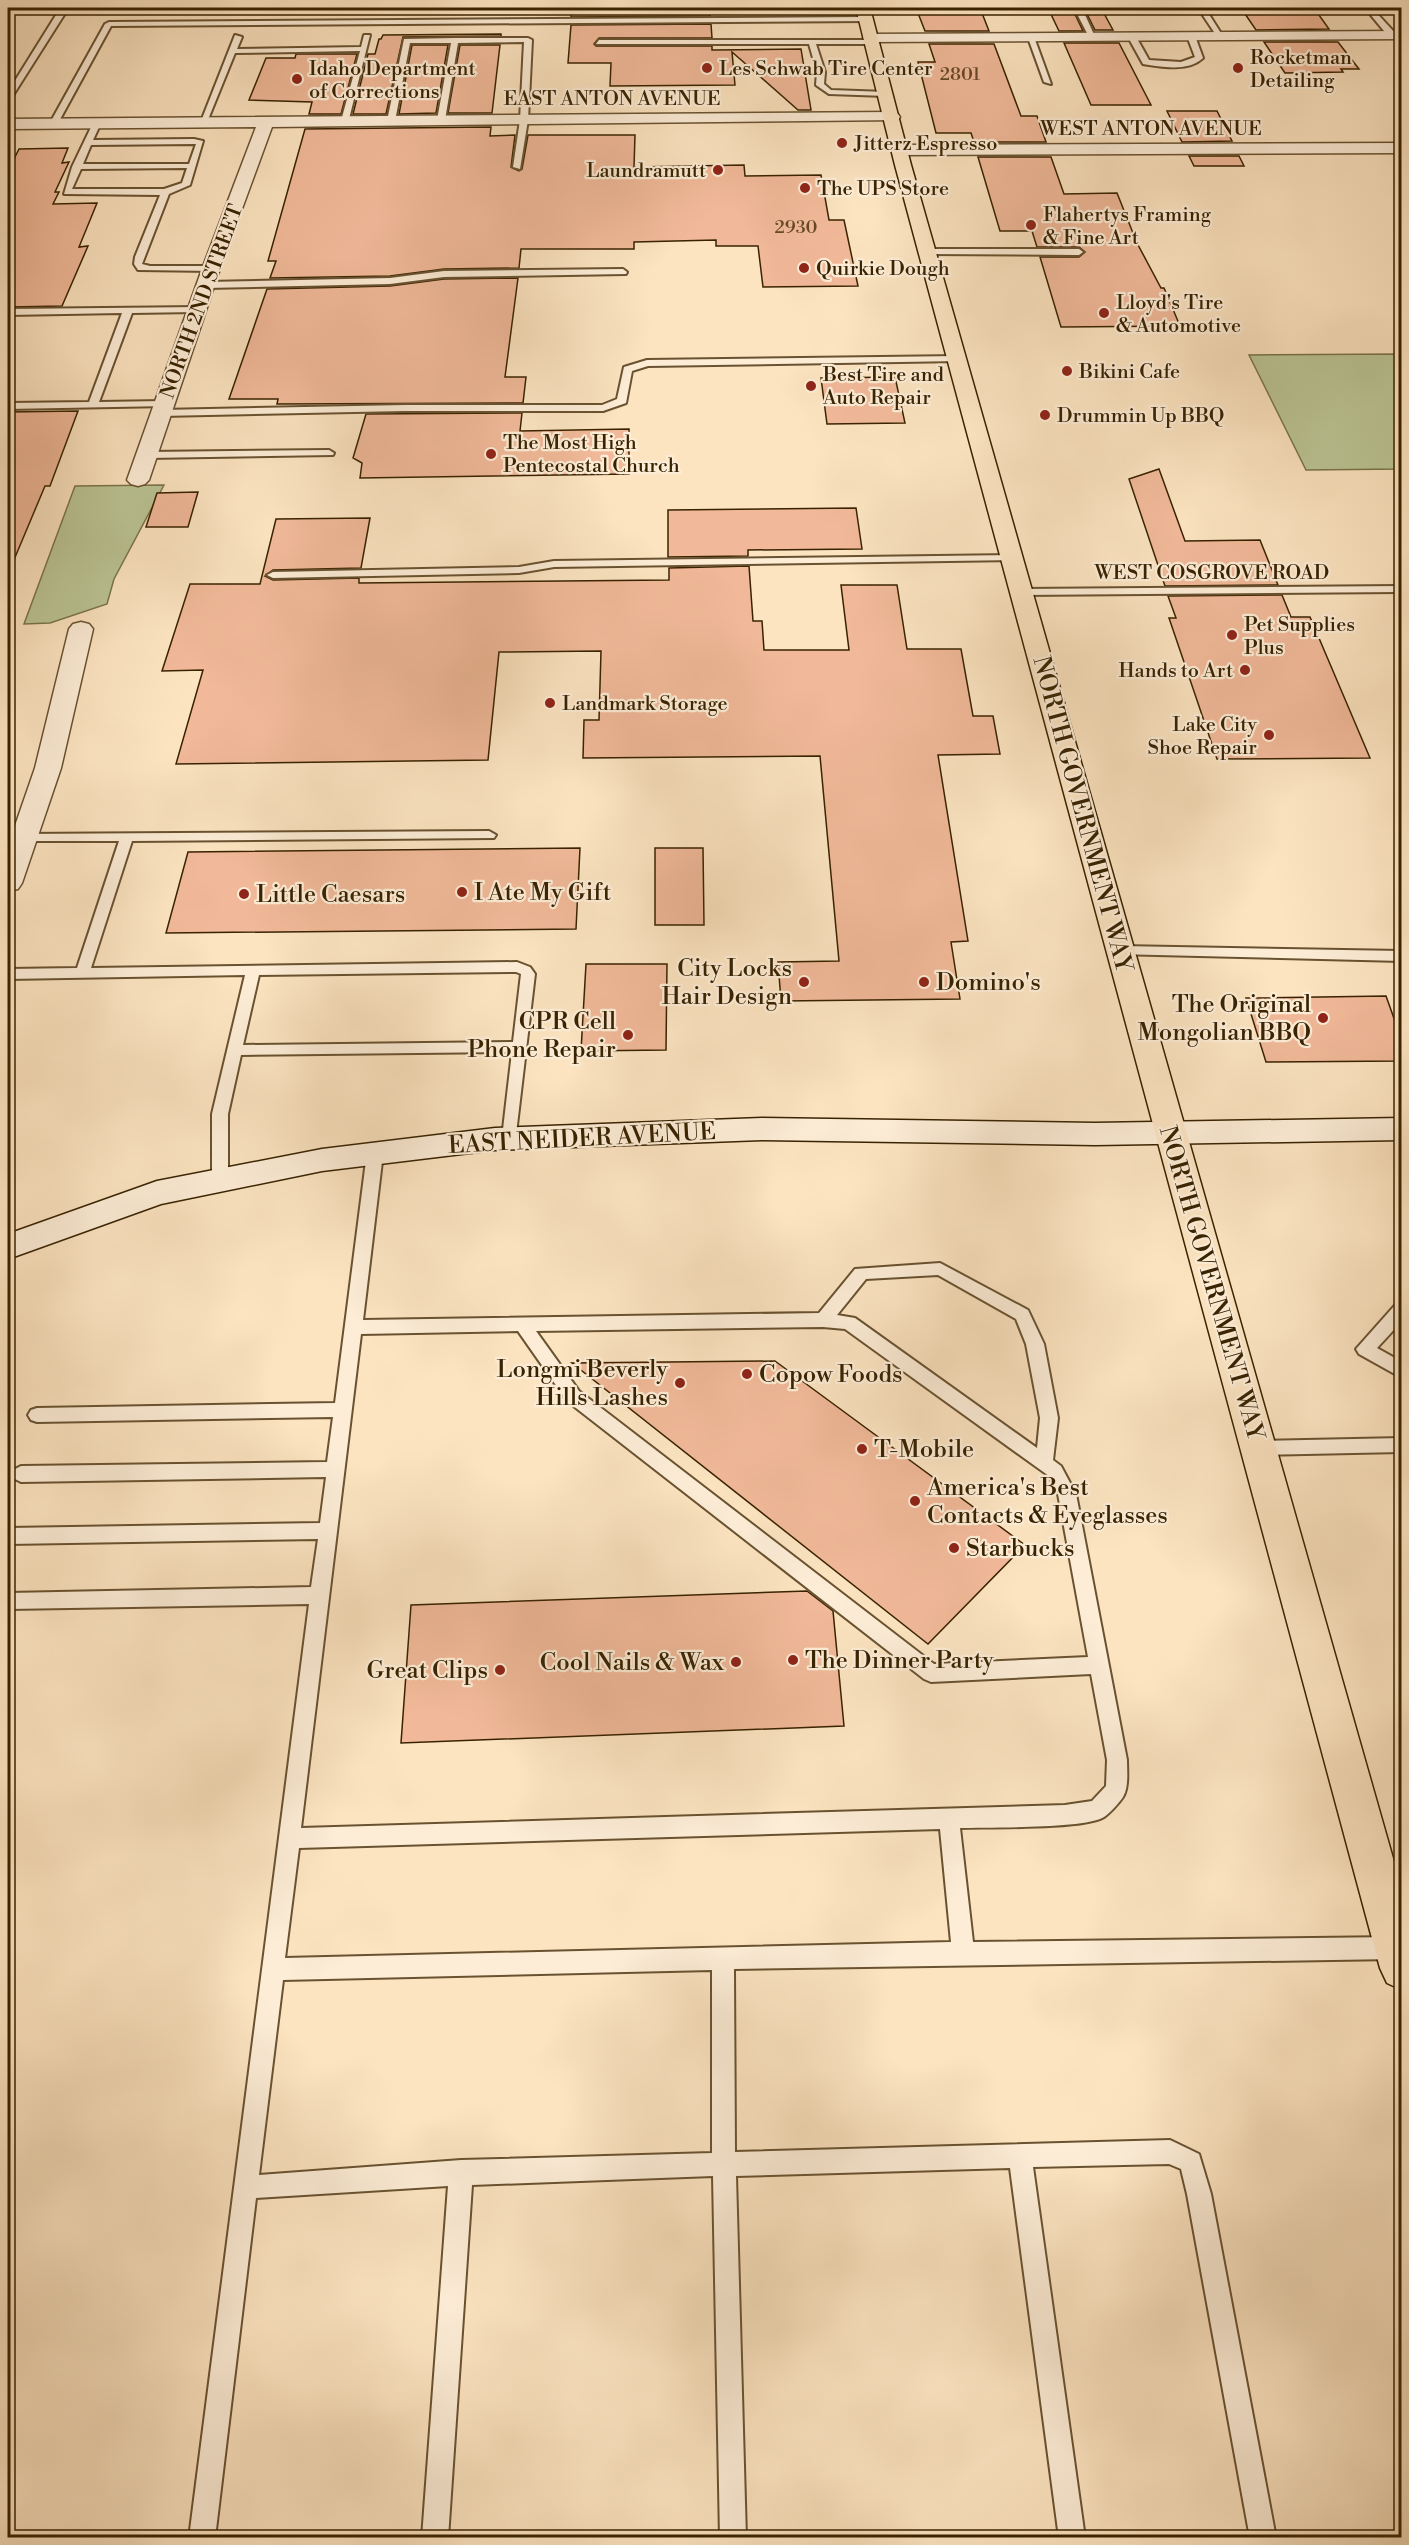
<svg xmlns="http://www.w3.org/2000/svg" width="1409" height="2545" viewBox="0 0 1409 2545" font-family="'Libre Bodoni',serif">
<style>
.green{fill:#bbc596;stroke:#7a744b;stroke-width:1.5}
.building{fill:#f1b999;stroke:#382200;stroke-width:1.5}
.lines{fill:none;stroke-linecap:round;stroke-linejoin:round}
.service-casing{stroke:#695230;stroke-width:4}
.minor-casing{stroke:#695230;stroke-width:3}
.secondary-casing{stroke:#382200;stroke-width:3}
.primary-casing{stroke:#382200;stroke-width:3}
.service{fill:#fdedd7;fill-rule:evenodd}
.minor{fill:#fdedd7;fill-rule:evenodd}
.secondary{fill:#fdedd7;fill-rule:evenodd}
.primary{fill:#fce4c1;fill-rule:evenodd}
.poi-dot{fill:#8f2418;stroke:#fdedd7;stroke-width:2}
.labels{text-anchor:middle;stroke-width:4.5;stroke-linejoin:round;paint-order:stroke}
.far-number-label{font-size:18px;fill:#664826}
.far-poi-label{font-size:20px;fill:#382200;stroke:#fdedd7;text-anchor:start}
.far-street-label{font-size:20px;fill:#382200;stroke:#fdedd7}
.street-label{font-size:24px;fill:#382200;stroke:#fdedd7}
.poi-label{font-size:24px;fill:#382200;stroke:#fdedd7;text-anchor:start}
</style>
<rect width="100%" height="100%" fill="#fce4c1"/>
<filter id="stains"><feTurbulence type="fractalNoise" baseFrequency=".00333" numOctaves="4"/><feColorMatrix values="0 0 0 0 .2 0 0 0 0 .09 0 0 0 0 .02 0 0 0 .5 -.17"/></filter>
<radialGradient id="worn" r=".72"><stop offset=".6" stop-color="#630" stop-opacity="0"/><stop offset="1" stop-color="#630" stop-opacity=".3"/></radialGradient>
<path class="green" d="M1401,354V469L1306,470L1249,355Z
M164,485L114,579L107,604L50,623L24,624L75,486Z"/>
<path class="building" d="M572,8H710V16L571,17Z
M916,8H980L989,31H925Z
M1048,8H1072L1083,31H1059Z
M1084,8H1101L1113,30H1095Z
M1241,8H1314L1329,29L1256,30Z
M711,24L712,38H599L594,44L596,46H712V50L801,49L811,110H798L732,52L735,85L610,86L611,63H568L571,25Z
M501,34V36L403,37L386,114H353L368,54H375L379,39H381L383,35Z
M1264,42H1338L1359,69H1341L1343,72L1285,73Z
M1064,43H1119L1151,105H1091Z
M929,44H994L1021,116H1037L1046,142H974L971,133H936L918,62H935Z
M412,45H448L436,113L399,114Z
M460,45H500L492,113H448Z
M296,54H357L341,114H309L312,102L249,100L266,58H295Z
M1167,111H1217L1232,141L1182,142Z
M491,127L490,136L515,135L511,167L519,171L522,169L528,135H635L634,167L744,165L745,176L821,175L829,220H844L858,286L763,287L758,246H716V240L634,242V249H521L519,268L444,269L390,276L270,278L276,261H268L305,129Z
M68,148L62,163L69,162L55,192H59L53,204L97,203L79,247L88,246L62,306L8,307V171L19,149Z
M1189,156H1239L1244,166H1194Z
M978,157H1051L1064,194L1117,193L1137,243L1161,288H1164L1180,326L1061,327L1040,257H1079L1085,252L1079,247H1037L1032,231H1000Z
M518,278L505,377H526L523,403L277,404L278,399H229L267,289L390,286L444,279Z
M895,377L905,423L827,424L821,378Z
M78,411L50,486H45L8,574V412Z
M522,413L520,431L629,429V474L360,478L362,463L353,458L366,414Z
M1159,469L1185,541L1260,540L1278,585L1165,586L1129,479Z
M198,492L188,527H146L157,493Z
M856,508L862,549L748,550V556L668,557V510Z
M370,518L361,568L273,570L265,576L273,580L359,578V583L669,580V568L749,566L753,621H762L764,650H849L841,585H897L907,649H961L973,716H993L1000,754L938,755L968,941L951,942L960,999L781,1001L778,962L839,961L820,756L583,758L584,720H599L601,651L499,652L488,760L176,764L203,670L162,671L190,584H260L276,519Z
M1282,595L1291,617H1310L1370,758L1217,759L1169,618H1176L1168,596Z
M580,848L576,929L166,933L188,852Z
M655,848H703L704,925H655Z
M586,964H667L666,1050L581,1051Z
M1386,996L1401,1038V1061L1266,1062L1246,998Z
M775,1361L1025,1545L928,1644L572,1363Z
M807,1591L833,1611L844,1726L401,1743L411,1605Z"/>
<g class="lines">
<g class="service-casing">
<path id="service" d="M49,8L61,9L64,15L12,97L8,99V92L56,15V11Z
M1074,8H1082L1096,39L1089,37Z
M1198,8H1205L1224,38H1218Z
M1365,8H1372L1395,33V37H1389Z
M866,17L869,21L111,26L58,123L54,125L50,123L105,24L109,22Z
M1191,34L1195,36L1203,58C1188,72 1162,67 1143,64L1128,37L1135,35L1149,60L1181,62L1195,57L1187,36Z
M235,35L242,37L237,49L361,47L364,35H370L348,123L341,121L360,51L235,53L207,122L200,124Z
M1027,35L1034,37L1051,84L1044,82Z
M455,38H528L532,40L528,120L520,169L513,167L520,120L524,42L458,43L445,120L441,122L437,120L451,43H410L395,121L391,123L387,121L404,39Z
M599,40H871L874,44H816L825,72L824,84L831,90L886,92L890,94L886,96L829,94L816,85L817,72L809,44H596Z
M94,121L101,123L93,140L194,139L203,141L190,185L169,194L142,264L150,266H211L215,269L214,271L138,270L134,264L135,257L160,195L64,194L72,167ZM196,144L189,164H83L91,145ZM187,168L182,183L164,189H72L81,169Z
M929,249H1079L1083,252L1079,255L926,254V250Z
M623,269L627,272L626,274L444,277L390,284L206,288L201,285L206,282L390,278L444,271Z
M200,307L202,309L197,312L132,313L99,402L164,401L168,402V406L8,409V403L89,402L122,313L8,315V309Z
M958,356L961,357V361L648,366L632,371L626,403L603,411H405L161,416L156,413L161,410L405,405H602L617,399L624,367L647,360Z
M329,450L334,453L333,455L147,458L142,455L147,452Z
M1013,555L1017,556V560L554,567L519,573L273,578L267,575L273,572L519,567L554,561Z
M1402,586V592L1022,595L1016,592L1022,589Z
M489,831L496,835L494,838L132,841L91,968L517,962L530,967L535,974L515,1142H505L502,1138L512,1052L241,1055L228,1114V1180L226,1184H214L212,1180V1114L245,975L8,979V969L77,968L119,841H23L16,837L18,834ZM516,972L521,974L513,1042L243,1045L259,975Z
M1120,946L1402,951V961L1115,954L1113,951Z
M375,1147L381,1149L383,1153L363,1320L819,1313L855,1269L940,1263L1028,1310L1044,1344L1058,1418L1053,1460L1061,1466L1076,1494L1127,1760C1127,1771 1129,1787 1123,1797C1119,1803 1110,1813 1104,1817C1086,1829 987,1827 960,1828L973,1942L1395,1937L1402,1940V1956L1395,1959L734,1969L735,2152L1170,2140L1199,2154L1211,2194L1276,2538H1250L1187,2194L1181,2169L1169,2164L1033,2167L1085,2538H1059L1010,2168L736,2176L746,2538H720L713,2176L472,2185L448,2538H422L448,2186L256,2198L215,2538H189L309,1604L8,1609V1593L311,1587L318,1539L8,1544V1528L320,1523L326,1477L21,1482L15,1479L12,1474L15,1469L21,1466L327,1462L333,1417L37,1422L31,1420L28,1415L31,1410L37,1408L335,1403L367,1153L369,1149ZM938,1275L1016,1319L1026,1344L1040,1418L1037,1448L855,1318L837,1315L866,1279ZM823,1327L845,1329L1049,1476L1058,1494L1088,1657L934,1664L579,1391L536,1331ZM518,1331L567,1401L924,1679L931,1682L1091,1674L1107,1760L1106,1786L1092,1801L1065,1805L301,1828L361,1334ZM940,1829L951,1942L285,1958L299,1848ZM712,1970V2153L461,2160L259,2175L283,1980Z
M1402,1303V1321L1377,1348L1402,1362V1378L1359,1354L1356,1349L1396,1304Z
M1402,1438V1452L1259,1455L1253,1453L1250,1448L1253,1443L1259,1441Z"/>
</g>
<g class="minor-casing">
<path id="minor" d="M1402,31V39L870,42L863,38L870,34Z
M892,112L898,114L900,117L898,120L272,127L220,269L149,480L145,484L138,486L131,484L127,480L202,269L256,127L8,129V119Z
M1402,143V153L900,155L892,150L900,145Z
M81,622L89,624L93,629L61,768L22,883L18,889L8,891V846L35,768L69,629L73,624Z"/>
</g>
<g class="secondary-casing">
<path id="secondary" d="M762,1118L1095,1123L1402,1118V1140L1095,1145L762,1140L495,1150L322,1171L161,1204L8,1259V1234L157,1181L322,1149L495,1128Z"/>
</g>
<g class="primary-casing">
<path id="primary" d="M856,8H870L911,165L1402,1890V1990L1387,1983L1380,1968L895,165Z"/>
</g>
<use href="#service" class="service"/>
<use href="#minor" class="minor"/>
<use href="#secondary" class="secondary"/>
<use href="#primary" class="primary"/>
</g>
<g class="poi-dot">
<circle cx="707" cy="68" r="6"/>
<circle cx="1238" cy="68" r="6"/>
<circle cx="297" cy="79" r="6"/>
<circle cx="842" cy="143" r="6"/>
<circle cx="718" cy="170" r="6"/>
<circle cx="805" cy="188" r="6"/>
<circle cx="1031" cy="225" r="6"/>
<circle cx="804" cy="268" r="6"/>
<circle cx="1104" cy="313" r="6"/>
<circle cx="1067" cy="371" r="6"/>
<circle cx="811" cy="386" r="6"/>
<circle cx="1045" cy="415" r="6"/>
<circle cx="491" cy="454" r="6"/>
<circle cx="1232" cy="635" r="6"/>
<circle cx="1245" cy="670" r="6"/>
<circle cx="550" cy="703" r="6"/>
<circle cx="1269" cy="735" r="6"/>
<circle cx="462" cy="892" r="6"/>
<circle cx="244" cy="894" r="6"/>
<circle cx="804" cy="982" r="6"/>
<circle cx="924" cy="982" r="6"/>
<circle cx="1323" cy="1018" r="6"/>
<circle cx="628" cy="1035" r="6"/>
<circle cx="747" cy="1374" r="6"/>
<circle cx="680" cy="1383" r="6"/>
<circle cx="862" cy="1449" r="6"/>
<circle cx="915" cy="1501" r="6"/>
<circle cx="954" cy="1548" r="6"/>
<circle cx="793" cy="1660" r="6"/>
<circle cx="736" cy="1662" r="6"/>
<circle cx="500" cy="1670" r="6"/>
</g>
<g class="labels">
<g class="far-number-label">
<text x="960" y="80">2801</text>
<text x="796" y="233">2930</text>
</g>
<g class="far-poi-label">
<text x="1250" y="64">Rocketman<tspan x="1250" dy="23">Detailing</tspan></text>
<text x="309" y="75">Idaho Department<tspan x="309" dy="23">of Corrections</tspan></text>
<text x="719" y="75">Les Schwab Tire Center</text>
<text x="854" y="150">Jitterz Espresso</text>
<text x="706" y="177" text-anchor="end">Laundramutt</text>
<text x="817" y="195">The UPS Store</text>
<text x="1043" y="221">Flahertys Framing<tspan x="1043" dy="23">&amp; Fine Art</tspan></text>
<text x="816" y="275">Quirkie Dough</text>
<text x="1116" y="309">Lloyd's Tire<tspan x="1116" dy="23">&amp; Automotive</tspan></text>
<text x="1079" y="378">Bikini Cafe</text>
<text x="823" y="381">Best Tire and<tspan x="823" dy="23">Auto Repair</tspan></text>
<text x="1057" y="422">Drummin Up BBQ</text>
<text x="503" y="449">The Most High<tspan x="503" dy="23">Pentecostal Church</tspan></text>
<text x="1244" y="631">Pet Supplies<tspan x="1244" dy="23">Plus</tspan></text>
<text x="1233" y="677" text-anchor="end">Hands to Art</text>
<text x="562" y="710">Landmark Storage</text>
<text x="1257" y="731" text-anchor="end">Lake City<tspan x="1257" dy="23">Shoe Repair</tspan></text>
</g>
<g class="far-street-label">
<text x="612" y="105">EAST ANTON AVENUE</text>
<text x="1151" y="135">WEST ANTON AVENUE</text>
<text transform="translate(201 301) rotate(-70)" y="7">NORTH 2ND STREET</text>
<text x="1212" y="579">WEST COSGROVE ROAD</text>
</g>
<g class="street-label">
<text transform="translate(1083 814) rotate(75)" y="8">NORTH GOVERNMENT WAY</text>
<text transform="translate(582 1138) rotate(-3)" y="8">EAST NEIDER AVENUE</text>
<text transform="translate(1212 1283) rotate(74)" y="8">NORTH GOVERNMENT WAY</text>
</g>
<g class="poi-label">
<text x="474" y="900">I Ate My Gift</text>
<text x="256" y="902">Little Caesars</text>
<text x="792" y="976" text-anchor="end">City Locks<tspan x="792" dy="28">Hair Design</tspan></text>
<text x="936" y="990">Domino's</text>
<text x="1311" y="1012" text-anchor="end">The Original<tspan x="1311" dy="28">Mongolian BBQ</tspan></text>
<text x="616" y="1029" text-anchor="end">CPR Cell<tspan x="616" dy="28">Phone Repair</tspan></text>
<text x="668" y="1377" text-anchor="end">Longmi Beverly<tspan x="668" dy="28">Hills Lashes</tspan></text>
<text x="759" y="1382">Copow Foods</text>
<text x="874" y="1457">T-Mobile</text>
<text x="927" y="1495">America's Best<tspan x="927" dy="28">Contacts &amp; Eyeglasses</tspan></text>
<text x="966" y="1556">Starbucks</text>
<text x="805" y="1668">The Dinner Party</text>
<text x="724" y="1670" text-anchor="end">Cool Nails &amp; Wax</text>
<text x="488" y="1678" text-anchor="end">Great Clips</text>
</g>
</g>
<rect width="1409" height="2545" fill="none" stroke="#fce4c1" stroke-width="30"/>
<rect x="9" y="9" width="1391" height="2527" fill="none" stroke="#382200" stroke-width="3"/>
<rect x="15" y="15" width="1379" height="2515" fill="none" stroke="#382200" stroke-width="1.5"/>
<rect width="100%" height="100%" filter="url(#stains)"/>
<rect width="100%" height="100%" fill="url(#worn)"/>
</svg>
